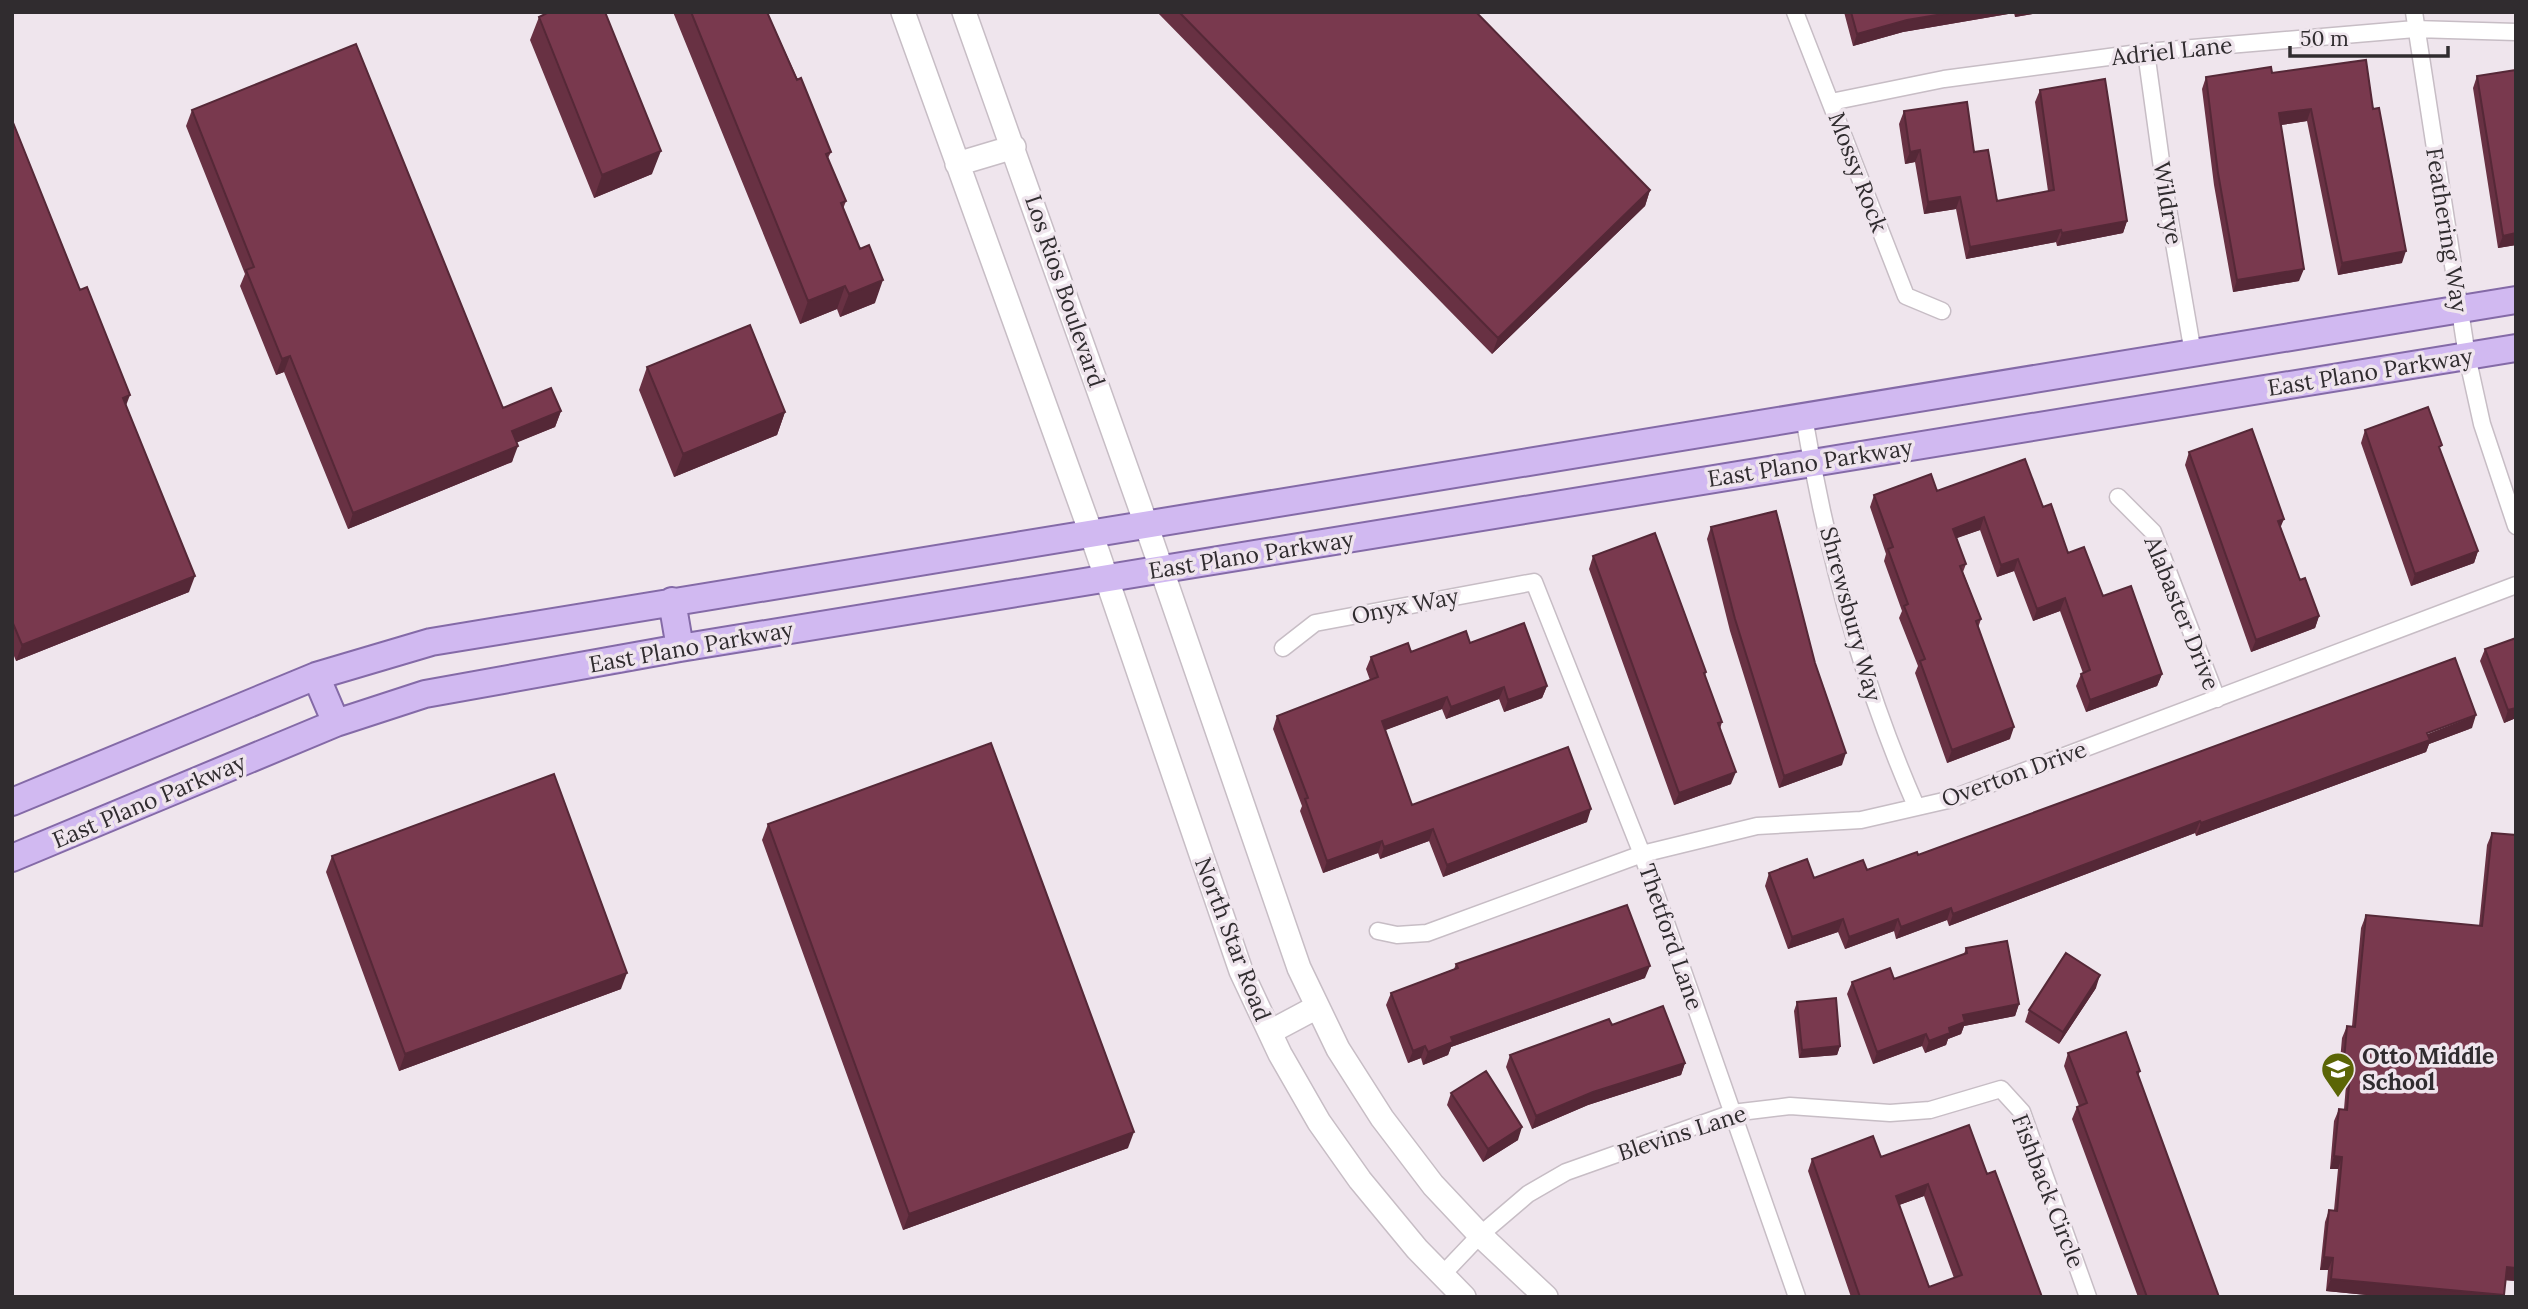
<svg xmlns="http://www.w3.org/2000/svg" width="2528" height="1309" viewBox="0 0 2528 1309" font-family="Lora,serif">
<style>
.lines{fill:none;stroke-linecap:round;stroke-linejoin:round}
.street-casing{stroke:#c7bdc5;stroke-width:19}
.secondary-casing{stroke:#c7bdc5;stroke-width:26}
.primary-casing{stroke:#846aa7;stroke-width:30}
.street{stroke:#fff;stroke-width:16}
.secondary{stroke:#fff;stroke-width:23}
.primary{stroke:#d1b9f1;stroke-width:26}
.wall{fill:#683143;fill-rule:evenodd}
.shaded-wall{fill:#552837}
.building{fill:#79394e;stroke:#552837;stroke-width:2;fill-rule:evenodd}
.labels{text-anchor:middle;stroke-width:7;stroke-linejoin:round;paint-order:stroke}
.street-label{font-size:23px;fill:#302c2f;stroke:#efe5ed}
.poi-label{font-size:23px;font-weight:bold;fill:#302c2f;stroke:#efe5ed;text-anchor:start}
</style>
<rect width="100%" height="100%" fill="#efe5ed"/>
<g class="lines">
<g class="street-casing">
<path id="street" d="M1795,12L1906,296L1942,311
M2414,12L2467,356L2482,424L2516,526
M2146,52L2166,197L2193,353
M1831,102L1944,79L2146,52L2415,29L2516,32
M1804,417C1826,549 1862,683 1916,806
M2118,497L2153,532L2217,699
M1283,648L1315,623L1534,582L1642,854L1797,1297
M1378,931L1397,935L1427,933L1642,854L1757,826L1861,820L1948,800L2516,585
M1442,1275L1480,1235L1528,1194L1566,1172L1732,1113L1790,1106L1890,1113L1930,1110L2001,1089L2022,1112L2088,1297"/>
</g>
<g class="secondary-casing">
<path id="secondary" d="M903,12L1091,533L1241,971L1280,1054L1319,1122L1360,1180L1417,1249L1464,1297
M964,12L1139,504L1299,968L1338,1049L1382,1118L1433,1185L1480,1235L1546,1297
M957,164L1014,147
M1270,1032L1317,1007"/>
</g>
<g class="primary-casing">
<path id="primary" d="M672,601L680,648
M316,676L336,723
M12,802L316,676L431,642L2516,300
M12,858L336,723L425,694L680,648L2516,348"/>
</g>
<use href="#street" class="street"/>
<use href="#secondary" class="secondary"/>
<use href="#primary" class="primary"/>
</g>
<path class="wall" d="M673,12H767L831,152L828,158L846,201L843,209L875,303L840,317L837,309L800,324Z
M1157,12H1476L1650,190L1645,206L1492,354Z
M1844,12H2044L2015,17L2014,13L1903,32L1853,46Z
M539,17L652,174L594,198L530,40Z
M2272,73L2373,109L2402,263L2338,275L2307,121L2281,125L2299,281L2233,292L2214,185L2202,89L2206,77Z
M2477,76L2516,245L2498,248L2473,88Z
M2040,90L2127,221L2123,233L2057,246L2056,242L1966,259L1956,209L1924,214L1915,162L1905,164L1899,124L1904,111L1974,152L1997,201L2048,191L2035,102Z
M192,110L503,408L561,411L555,427L517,442L512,462L348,529L284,372L276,375L240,286L245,274L186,126Z
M12,120L126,405L189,592L16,661L12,651Z
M647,367L785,412L777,435L674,477L639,390Z
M2365,430L2440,451L2478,551L2474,563L2411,586L2361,443Z
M2189,452L2280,528L2300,580L2319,616L2315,628L2251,652L2185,465Z
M1937,491L2043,507L2068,553L2103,596L2162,674L2157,686L2086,712L2076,686L2081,674L2083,673L2060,611L2033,621L2014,571L1997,577L1980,530L1956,538L1966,564L1963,572L1981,619L1978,628L2010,739L1947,763L1915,673L1918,666L1899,618L1902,611L1884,561L1886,554L1870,507L1874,495Z
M1711,527L1842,765L1779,788L1730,631L1707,539Z
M1593,556L1706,672L1705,676L1722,722L1720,729L1731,784L1674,805L1589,569Z
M2516,638V718L2504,723L2480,661L2485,649Z
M1470,643L1547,686L1542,698L1504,712L1499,699L1446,719L1442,709L1385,730L1412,805L1587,822L1443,877L1429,841L1380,859L1378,853L1323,873L1300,811L1302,806L1273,729L1277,716L1370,680L1366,669L1371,657Z
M2472,728L2429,744L2426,752L2196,836L2195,833L1949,926L1947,920L1896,939L1894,931L1845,949L1838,932L1788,949L1765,886L1769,873L1814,878L1867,870L1918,855Z
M768,824L1128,1148L903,1230L762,840Z
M2492,833L2516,835V1281L2505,1280L2503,1297H2387L2326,1291L2328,1270H2320L2325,1222L2329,1210H2334L2338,1169H2330L2334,1121L2339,1109H2344L2346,1085L2338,1084L2342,1038L2347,1026H2352L2361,928L2366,915L2479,926L2487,845Z
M332,856L621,989L399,1071L326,872Z
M1966,948L2019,1004L2015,1016L1964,1026L1961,1034L1948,1039L1946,1045L1925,1053L1922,1046L1873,1064L1847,994L1852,982L1894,979L1964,954Z
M1456,964L1645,978L1451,1047L1448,1055L1423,1065L1421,1058L1408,1063L1386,1005L1391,993L1454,969Z
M2096,988L2059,1044L2025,1022L2029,1010Z
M1797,1002L1840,1046L1837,1055L1799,1058L1794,1011Z
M1612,1025L1685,1063L1681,1075L1588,1105L1532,1129L1506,1067L1510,1055Z
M2068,1053L2140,1071L2138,1076L2219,1297H2138L2072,1119L2077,1107L2079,1106L2064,1066Z
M1451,1093L1518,1140L1483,1162L1447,1105Z
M1881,1157L1987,1174L2042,1297H1851L1808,1171L1812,1159ZM1924,1196L1954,1278L1929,1287L1899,1205Z"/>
<path class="shaded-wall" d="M1955,12H2015L2014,13L1903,32L1853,46L1857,34L1907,20Z
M2016,12H2044L2015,17Z
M2311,109L2307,121L2274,126L2279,113Z
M1920,150L1915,162L1905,164L1910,152Z
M661,151L652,174L594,198L602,175Z
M1650,190L1645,206L1492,354L1498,338Z
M1960,197L1956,209L1924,214L1928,202Z
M2127,221L2123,233L2057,246L2062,233Z
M2061,230L2056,242L1966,259L1970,247Z
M2516,233V245L2498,248L2503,236Z
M2406,251L2402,263L2338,275L2342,263Z
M2304,269L2299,281L2233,292L2237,280Z
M883,280L875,303L840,317L849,294Z
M845,286L837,309L800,324L808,301Z
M290,356L284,372L276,375L282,359Z
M130,395L124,411L123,398Z
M561,411L555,427L506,447L512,431Z
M785,412L777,435L674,477L683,454Z
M518,446L512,462L348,529L353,513Z
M1984,517L1980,530L1949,541L1953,529Z
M2284,519L2279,531L2278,521Z
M2478,551L2474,563L2411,586L2415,574Z
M2018,559L2014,571L1997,577L2001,565Z
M195,576L189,592L16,661L22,645Z
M2065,598L2060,611L2033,621L2037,609Z
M2319,616L2315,628L2251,652L2256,640Z
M2162,674L2157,686L2086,712L2090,700Z
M1547,686L1542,698L1504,712L1508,700Z
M1504,687L1499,699L1446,719L1451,707Z
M1447,697L1442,709L1378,733L1382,721Z
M2516,708V718L2504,723L2508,710Z
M2476,715L2472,728L2429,744L2426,752L2196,836L2201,823Z
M2014,727L2010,739L1947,763L1952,750Z
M1846,753L1842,765L1779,788L1784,776Z
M1736,772L1731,784L1674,805L1679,793Z
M1591,809L1587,822L1443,877L1447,865Z
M2200,821L2195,833L1949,926L1953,914Z
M1433,829L1429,841L1380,859L1384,847Z
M1382,841L1378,853L1323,873L1327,861Z
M1951,908L1947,920L1896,939L1901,927Z
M1843,919L1838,932L1788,949L1792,937Z
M1898,919L1894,931L1845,949L1849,937Z
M1650,966L1645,978L1451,1047L1448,1055L1423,1065L1428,1052L1451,1037Z
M627,973L621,989L399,1071L405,1054Z
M2100,975L2096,988L2059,1044L2063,1032Z
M2019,1004L2015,1016L1964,1026L1961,1034L1948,1039L1946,1045L1925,1053L1929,1041L1949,1028L1963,1015Z
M1926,1034L1922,1046L1873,1064L1877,1052Z
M1425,1046L1421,1058L1408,1063L1413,1051Z
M1840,1046L1837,1055L1799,1058L1802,1050Z
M1685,1063L1681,1075L1588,1105L1532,1129L1536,1116L1593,1092Z
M2343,1072H2350L2346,1085L2338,1084Z
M1522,1127L1518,1140L1483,1162L1488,1149Z
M1134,1132L1128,1148L903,1230L909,1214Z
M2334,1156L2342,1157L2338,1169H2330Z
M1928,1184L1924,1196L1891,1208L1896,1196Z
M2324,1257L2333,1258L2328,1270H2320Z
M2507,1267L2516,1268V1281L2502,1280Z
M2331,1279L2504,1295L2503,1297H2387L2326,1291Z"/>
<path class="building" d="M549,12H605L661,151L602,175L539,17Z
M691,12H767L797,80L801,78L831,152L826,154L846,201L841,203L860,249L869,245L883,280L849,294L845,286L808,301Z
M1179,12H1476L1650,190L1498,338Z
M1851,12H1955L1907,20L1857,34Z
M356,44L503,408L551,388L561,411L512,431L518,446L353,513L290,356L282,359L246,270L254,267L192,110Z
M2366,60L2373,109L2379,108L2406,251L2342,263L2311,109L2279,113L2304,269L2237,280L2218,173L2206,77L2271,67L2272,73Z
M2516,70V233L2503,236L2477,76Z
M2105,79L2127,221L2062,233L2061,230L1970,247L1960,197L1928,202L1920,150L1910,152L1904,111L1967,102L1974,152L1988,150L1997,201L2054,190L2040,90Z
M12,120L80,290L87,287L130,395L123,398L195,576L22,645L12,621Z
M750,325L785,412L683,454L647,367Z
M2428,407L2442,445L2439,447L2478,551L2415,574L2365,430Z
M2252,429L2284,519L2278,521L2300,580L2305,578L2319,616L2256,640L2189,452Z
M2025,459L2043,507L2051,504L2068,553L2084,547L2103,596L2131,586L2162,674L2090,700L2081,674L2090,670L2065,598L2037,609L2018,559L2001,565L1984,517L1953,529L1966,564L1960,566L1981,619L1976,621L2014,727L1952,750L1920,661L1925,659L1904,606L1908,604L1888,549L1893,547L1874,495L1931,474L1937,491Z
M1776,511L1815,663L1846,753L1784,776L1735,619L1711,527Z
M1655,533L1706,672L1704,673L1722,722L1718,723L1736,772L1679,793L1593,556Z
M1524,623L1547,686L1508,700L1504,687L1451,707L1447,697L1382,721L1412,805L1568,747L1591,809L1447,865L1433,829L1384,847L1382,841L1327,861L1305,799L1308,798L1277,716L1378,677L1371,657L1408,643L1411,652L1466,631L1470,643Z
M2516,638V708L2508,710L2485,649Z
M2455,658L2476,715L2427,733L2430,740L2201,823L2200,821L1953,914L1951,908L1901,927L1898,919L1849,937L1843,919L1792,937L1769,873L1807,859L1814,878L1863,860L1867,870L1917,852L1918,855Z
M991,743L1134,1132L909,1214L768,824Z
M554,774L627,973L405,1054L332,856Z
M2492,833L2516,835V1268L2507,1267L2504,1295L2331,1279L2333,1258L2324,1257L2329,1210L2337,1211L2342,1157L2334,1156L2339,1109L2347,1110L2350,1072H2343L2347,1026L2355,1027L2366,915L2482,926Z
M1627,905L1650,966L1451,1037L1453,1042L1428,1052L1425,1046L1413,1051L1391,993L1458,968L1456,964Z
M2007,941L2019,1004L1963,1015L1965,1022L1949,1028L1950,1033L1929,1041L1926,1034L1877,1052L1852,982L1890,968L1894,979L1967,953L1966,948Z
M2066,953L2100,975L2063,1032L2029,1010Z
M1836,998L1840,1046L1802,1050L1797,1002Z
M1663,1006L1685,1063L1593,1092L1536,1116L1510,1055L1609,1019L1612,1025Z
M2126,1032L2140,1071L2137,1072L2219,1297H2147L2077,1107L2087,1103L2068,1053Z
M1486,1071L1522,1127L1488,1149L1451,1093Z
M1969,1125L1987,1174L1995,1171L2042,1297H1860L1812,1159L1873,1136L1881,1157ZM1928,1184L1962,1275L1929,1287L1896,1196Z"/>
<defs>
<g id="school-pin" transform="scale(1.75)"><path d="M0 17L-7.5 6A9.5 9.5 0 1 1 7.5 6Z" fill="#5b6506" stroke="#efe5ed"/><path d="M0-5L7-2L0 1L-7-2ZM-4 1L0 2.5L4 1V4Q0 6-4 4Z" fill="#fff"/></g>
</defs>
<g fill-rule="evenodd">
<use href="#school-pin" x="2338" y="1069"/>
</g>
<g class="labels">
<g class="street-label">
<text transform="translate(2172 51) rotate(-6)" y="8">Adriel Lane</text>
<text transform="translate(1858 172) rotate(69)" y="8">Mossy Rock</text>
<text transform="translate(2168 203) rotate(81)" y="8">Wildrye</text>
<text transform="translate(2447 230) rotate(81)" y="8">Feathering Way</text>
<text transform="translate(1065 291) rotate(71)" y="8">Los Rios Boulevard</text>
<text transform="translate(2370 372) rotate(-9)" y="8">East Plano Parkway</text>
<text transform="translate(1810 463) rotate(-9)" y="8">East Plano Parkway</text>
<text transform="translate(1251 555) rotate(-9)" y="8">East Plano Parkway</text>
<text transform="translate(1405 606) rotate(-11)" y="8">Onyx Way</text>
<text transform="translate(2182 613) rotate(68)" y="8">Alabaster Drive</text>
<text transform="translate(1851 614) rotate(75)" y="8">Shrewsbury Way</text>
<text transform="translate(691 647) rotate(-10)" y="8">East Plano Parkway</text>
<text transform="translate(2014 774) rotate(-20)" y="8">Overton Drive</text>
<text transform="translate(149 801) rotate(-23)" y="8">East Plano Parkway</text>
<text transform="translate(1671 937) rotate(71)" y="8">Thetford Lane</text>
<text transform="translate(1233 939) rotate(69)" y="8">North Star Road</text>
<text transform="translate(1682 1133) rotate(-18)" y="8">Blevins Lane</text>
<text transform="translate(2048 1191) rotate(69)" y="8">Fishback Circle</text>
</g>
<g class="poi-label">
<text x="2362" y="1064">Otto Middle<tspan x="2362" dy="26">School</tspan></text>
</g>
</g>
<rect width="2528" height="1309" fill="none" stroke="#302c2f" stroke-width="28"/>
<path d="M2290 46v10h158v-10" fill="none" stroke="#302c2f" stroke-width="3.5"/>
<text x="2300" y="46" font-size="21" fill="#302c2f" stroke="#efe5ed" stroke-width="5" paint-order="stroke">50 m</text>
</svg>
